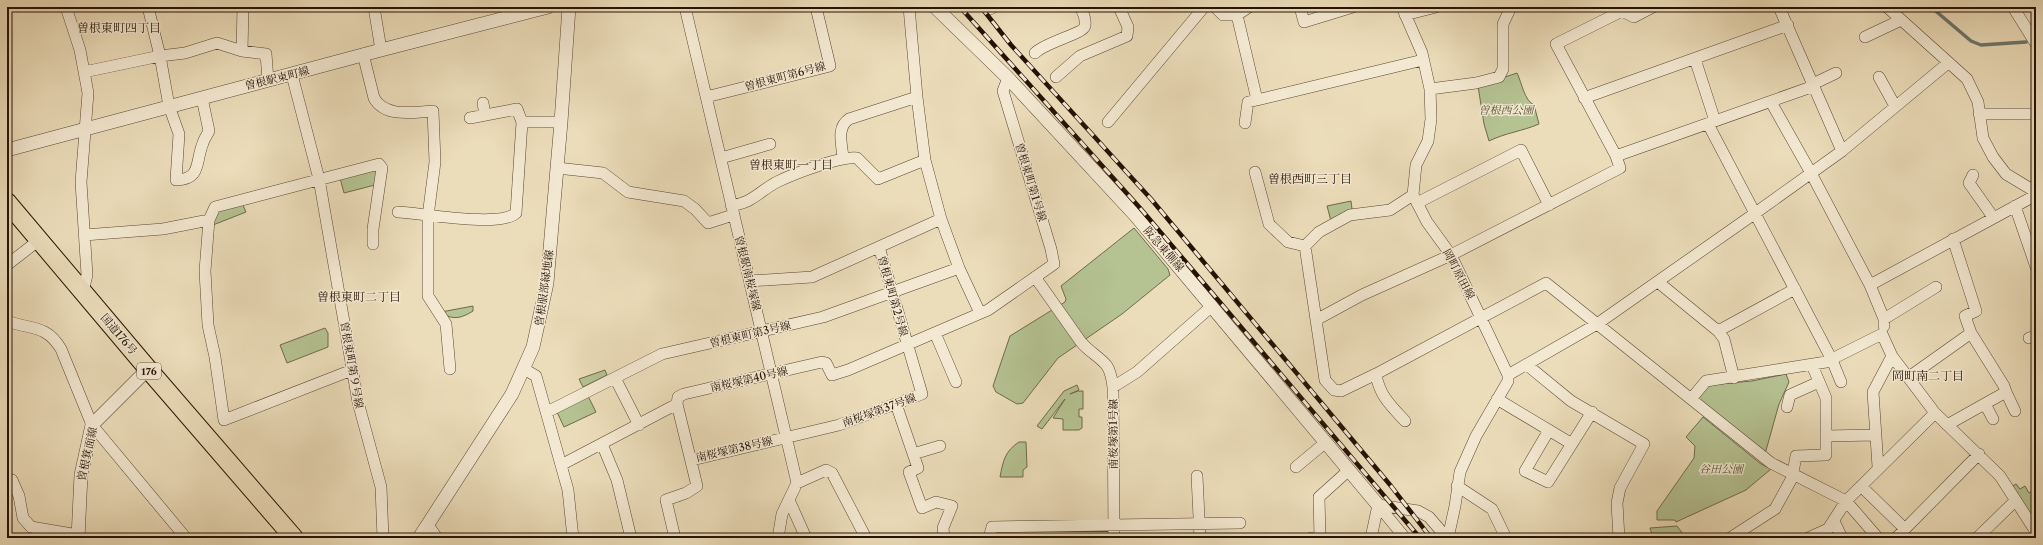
<svg xmlns="http://www.w3.org/2000/svg" width="2043" height="545" viewBox="0 0 2043 545" font-family="'Libre Caslon Text','Noto Serif JP',serif">
<style>
.green{fill:#b5c292;stroke:#6e6a4c}
.lines{fill:none;stroke-linecap:round;stroke-linejoin:round}
.stream{stroke:#6b776e;stroke-width:3.5}
.minor-casing{stroke:#584532;stroke-width:12}
.tertiary-casing{stroke:#584532;stroke-width:14}
.trunk-casing{stroke:#261205;stroke-width:20}
.minor{stroke:#f3e9d2;stroke-width:11}
.tertiary{stroke:#f3e9d2;stroke-width:13}
.trunk{stroke:#ecddba;stroke-width:18}
.rail-casing{stroke:#261205;stroke-width:4.5}
.rail{stroke:#f3e9d2;stroke-width:3;stroke-dasharray:9;stroke-linecap:butt}
.labels{text-anchor:middle;stroke-width:3;stroke-linejoin:round;paint-order:stroke}
.shield{fill:#f3e9d2;stroke:#645242;stroke-width:1}
.shield-label{font-size:10px;font-weight:bold;fill:#261205}
.street-label{font-size:11px;fill:#261205;stroke:#f3e9d2}
.park-label{font-size:11px;font-style:italic;fill:#585036;stroke:#f3e9d2}
.neighbourhood-label{font-size:12px;fill:#261205;stroke:#f3e9d2}
</style>
<rect width="100%" height="100%" fill="#ecddba"/>
<filter id="stains"><feTurbulence type="fractalNoise" baseFrequency=".005" numOctaves="4"/><feColorMatrix values="0 0 0 0 .2 0 0 0 0 .09 0 0 0 0 .02 0 0 0 .5 -.17"/></filter>
<radialGradient id="worn" r=".72"><stop offset=".6" stop-color="#630" stop-opacity="0"/><stop offset="1" stop-color="#630" stop-opacity=".3"/></radialGradient>
<path class="green" d="M1517,73C1522,83 1524,100 1534,105L1539,124C1523,131 1505,133 1489,141L1484,124L1478,86Z
M375,169L377,171L375,185L344,193L340,178Z
M1351,201L1352,209L1331,221L1327,206Z
M242,203L246,212L213,225C214,208 228,207 242,203Z
M1134,228L1168,269L1170,275L1122,314L1058,358L1023,403L1017,404L996,392L993,386L1010,336L1065,302L1066,299L1061,286Z
M473,306V311C462,318 452,321 441,312Z
M325,328L328,333V347L287,363L280,345Z
M605,370L607,375L583,387L579,379Z
M1786,374L1789,382L1779,404L1765,454L1696,398L1708,385L1752,381Z
M1077,385L1079,390L1070,394L1078,391H1083V409H1079V417H1082V428L1079,430H1063V419L1053,418L1065,399L1042,429L1037,426L1064,391Z
M588,396L596,412L564,427L557,412Z
M1703,417L1761,464L1771,469L1746,490L1676,522L1675,520H1657V511L1694,458L1695,446L1686,437Z
M1019,442H1026L1027,467L1023,470V477H1000C1003,461 1005,451 1019,442Z
M2016,484L2020,489L2025,486L2029,493L2036,489V520L2034,521L2011,487Z
M1677,526L1686,538H1653L1650,528Z"/>
<g class="lines">
<path class="stream" d="M1931,7L1971,41L1981,45L2026,42"/>
<g class="minor-casing">
<path id="minor" d="M66,7L80,50L88,93L81,182L87,275L83,292
M148,7L160,56L169,106L179,134L176,180C202,179 195,162 203,143C204,139 207,135 209,131L202,98
M374,7L381,50
M685,7L797,483L782,514L778,538
M909,7L917,97L925,160L941,219L959,268L980,313
M989,7L990,9L994,7
M1215,7L1223,15H1237L1249,7
M1300,7L1304,22L1353,7
M1402,7L1422,53L1430,89L1431,119L1428,141L1416,165L1413,195L1427,222L1451,255L1508,375V381L1476,436L1460,472L1455,506L1448,538
M1779,7L1842,151
M1887,7L1967,79L1978,102L1983,138L1993,157L2006,174L2036,192
M2013,7L2036,44
M1237,15L1257,100L1423,60
M1405,15L1436,7
M1865,37L1901,20
M242,51L243,7
M1035,53C1046,42 1083,34 1085,26C1086,19 1083,12 1080,7
M363,54L374,98C385,118 414,112 433,111L435,162L428,216V296L446,324L450,369
M1695,59L1715,121
M84,72L160,56L185,53L217,43L242,51L266,54L268,80
M292,75L319,179L358,402L381,487L383,538
M1056,77L1080,56L1127,36L1128,27L1119,7
M1879,77L1895,106
M1813,84L1836,73
M1430,89L1476,83L1499,77L1503,69V24L1511,7
M706,97L830,66L816,7
M1584,98L1788,25
M1771,102L1811,173L1870,285L2036,195
M483,103L485,115
M1979,114H2036
M470,118L517,109L522,122
M1108,122L1204,7
M1245,123L1248,102L1257,100
M1708,124L1832,360L1841,382
M1616,156L1814,86
M721,158L770,144
M843,158C842,144 836,128 849,119L917,97
M557,168L603,173L628,192L684,201L695,209L708,223L733,215
M1255,172L1269,224L1288,242L1305,246
M1973,175L1969,183L1993,217
M1413,195L1390,210L1350,215L1319,232L1305,246L1325,380L1334,390L1341,391L1376,374L1546,283L1771,463L1846,501L1878,538
M1417,203L1521,150L1549,205
M731,205C750,205 761,190 777,182C793,174 840,156 857,158L878,179L925,160
M2015,206L2036,267
M398,212C421,213 501,228 516,213L522,122H561
M84,235L163,229L209,220
M1953,239L1976,311L1965,316L1971,333
M7,265L39,240
M1035,277L1081,342C1088,351 1100,357 1107,366C1111,372 1112,380 1113,387L1114,538
M750,281L812,277L941,219
M1658,282L1718,331L1724,339L1734,378
M1870,285L1884,319V326
M1884,319L1936,287
M1316,320L1362,295L1451,255L1620,168L1616,156L1556,44L1622,11L1634,17L1653,7
M7,321C31,330 46,324 61,349L92,425L186,538
M1718,331L1795,289
M935,333L956,382
M2029,338L2036,336
M1527,365L1571,401L1644,444L1620,488L1617,503L1619,538
M1812,365L1826,398V436
M524,369L536,376L561,465L677,404
M352,370L224,420L215,357L208,325L205,271L209,220L215,207L379,164L382,168L373,229V244
M1376,374C1379,395 1391,406 1405,421
M1508,375L1597,324L1754,214L1842,151L1948,63
M1909,377L1971,333L2004,386L2006,392L1947,425
M615,378L639,425
M1113,387L1137,372L1212,306
M2006,392L2015,411
M1497,399L1572,444
M1691,399L1706,381L1826,362L1882,334L1892,356L1935,413L2000,476L2036,532
M896,404L918,468L909,472L922,508L936,502L952,506L943,528L944,538
M1985,404L1993,419
M1787,407L1790,395L1819,382
M547,412L662,354L823,317L959,268
M1549,430L1525,471L1548,482L1592,412
M602,444L617,480L631,538
M913,454L940,446
M692,460L839,425L922,394L879,247
M561,465L568,490L573,538
M1296,467L1326,442
M1878,467L1873,392L1892,356
M1197,476L1200,538
M7,481L12,480L19,496L23,518L31,527L78,535
M797,483L826,470L832,473L866,538
M1457,486L1492,509L1506,538
M1861,486L1905,529
M789,500L806,538
M1378,505L1418,511L1429,517L1447,538
M1378,505L1405,538
M1834,521L1842,538
M428,525L437,538
M675,538L666,500L686,493L697,486L677,404L678,397L684,394L822,362L826,363L832,375L848,370L988,310L1054,264L1051,249L1003,91L1008,78
M989,538L992,527L1240,523
M1311,538L1320,537L1319,497L1349,470
M1371,538L1378,505
M1730,538L1775,509L1792,478L1796,456L1826,455V436L1875,435
M1808,538L1828,529L1846,501L1935,413
M1896,538L1979,454
M1977,538L2015,501"/>
</g>
<g class="tertiary-casing">
<path id="tertiary" d="M935,7L1008,78L1135,215L1378,505
M7,150L381,50L548,7
M78,538L81,475L92,425L148,369
M419,538L512,394L533,347L547,283L561,122L569,7"/>
</g>
<g class="trunk-casing">
<path id="trunk" d="M7,202L148,369L294,538"/>
</g>
<use href="#minor" class="minor"/>
<use href="#tertiary" class="tertiary"/>
<use href="#trunk" class="trunk"/>
<g class="rail-casing">
<path id="rail" d="M960,7L1140,208L1420,538
M981,7L1011,45L1151,199L1391,486L1431,538"/>
</g>
<use href="#rail" class="rail"/>
</g>
<g class="labels">
<rect class="shield" x="137" y="363" width="24" height="16" rx="3"/>
<g class="shield-label">
<text x="149" y="375">176</text>
</g>
<g class="street-label">
<text transform="translate(785 76) rotate(-15)" y="4">曽根東町第6号線</text>
<text transform="translate(277 78) rotate(-14)" y="4">曽根駅東町線</text>
<text transform="translate(1031 182) rotate(73)" y="4">曽根東町第1号線</text>
<text transform="translate(1164 249) rotate(49)" y="4">阪急東側線</text>
<text transform="translate(748 273) rotate(76)" y="4">曽根駅南桜塚線</text>
<text transform="translate(1459 274) rotate(62)" y="4">岡町原田線</text>
<text transform="translate(544 288) rotate(-82)" y="4">曽根服部緑地線</text>
<text transform="translate(893 296) rotate(74)" y="4">曽根東町第2号線</text>
<text transform="translate(119 334) rotate(50)" y="4">国道176号</text>
<text transform="translate(750 334) rotate(-13)" y="4">曽根東町第3号線</text>
<text transform="translate(352 365) rotate(80)" y="4">曽根東町第９号線</text>
<text transform="translate(749 379) rotate(-13)" y="4">南桜塚第40号線</text>
<text transform="translate(879 410) rotate(-20)" y="4">南桜塚第37号線</text>
<text transform="translate(1113 434) rotate(-90)" y="4">南桜塚第1号線</text>
<text transform="translate(734 449) rotate(-13)" y="4">南桜塚第38号線</text>
<text transform="translate(87 454) rotate(-77)" y="4">曽根箕面線</text>
</g>
<g class="park-label">
<text x="1506" y="114">曽根西公園</text>
<text x="1721" y="473">谷田公園</text>
</g>
<g class="neighbourhood-label">
<text x="119" y="32">曽根東町四丁目</text>
<text x="791" y="169">曽根東町一丁目</text>
<text x="1310" y="183">曽根西町三丁目</text>
<text x="359" y="301">曽根東町二丁目</text>
<text x="1928" y="380">岡町南二丁目</text>
</g>
</g>
<rect width="2043" height="545" fill="none" stroke="#ecddba" stroke-width="24"/>
<rect x="8" y="8" width="2027" height="529" fill="none" stroke="#261205" stroke-width="2"/>
<rect x="12" y="12" width="2019" height="521" fill="none" stroke="#261205"/>
<rect width="100%" height="100%" filter="url(#stains)"/>
<rect width="100%" height="100%" fill="url(#worn)"/>
</svg>
